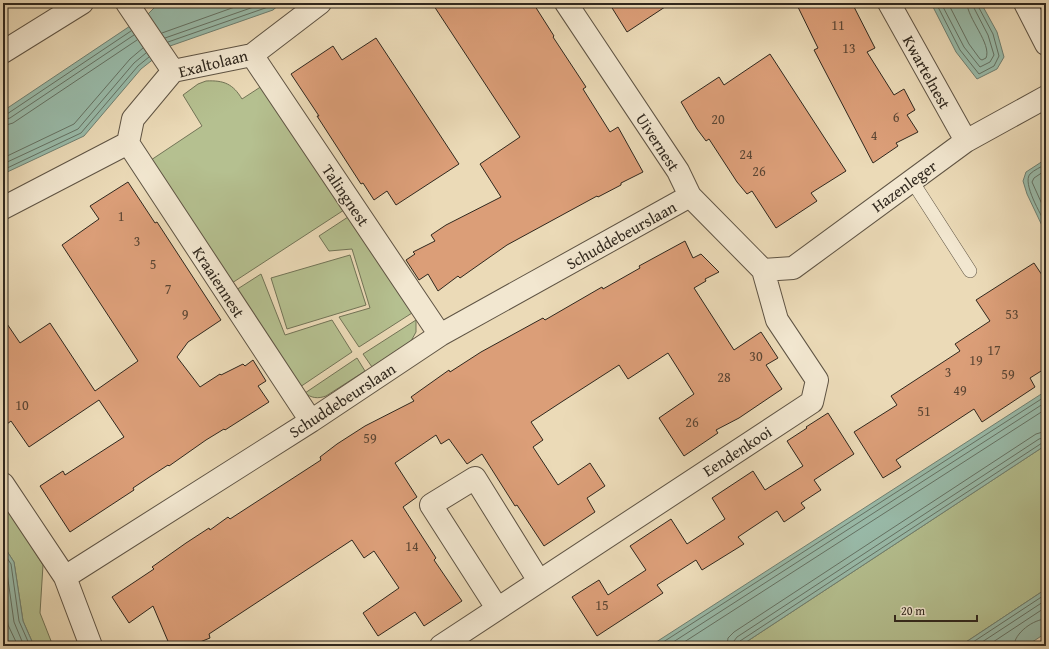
<svg xmlns="http://www.w3.org/2000/svg" width="1049" height="649" viewBox="0 0 1049 649" font-family="'Gentium Book Plus',serif">
<style>
.green{fill:#b5c090;stroke:#727457}
.water{fill:#9ba;stroke:#6f8072}
.lines{fill:none;stroke-linecap:round;stroke-linejoin:round}
.shore{stroke:#647264;stroke-width:1}
.building{fill:#db9e78;stroke:#30281e}
.lane-casing{stroke:#5f5444;stroke-width:14}
.street-casing{stroke:#5f5444;stroke-width:24}
.lane{stroke:#f2e7d0;stroke-width:13}
.street{stroke:#f2e7d0;stroke-width:22}
.labels{text-anchor:middle;stroke-width:3;stroke-linejoin:round;paint-order:stroke}
.number-label{font-size:14px;fill:#5b4634}
.street-label{font-size:16px;fill:#30281e;stroke:#f2e7d0}
</style>
<rect width="100%" height="100%" fill="#ebdab7"/>
<filter id="stains"><feTurbulence type="fractalNoise" baseFrequency=".005" numOctaves="4"/><feColorMatrix values="0 0 0 0 .2 0 0 0 0 .09 0 0 0 0 .02 0 0 0 .5 -.17"/></filter>
<radialGradient id="worn" r=".72"><stop offset=".6" stop-color="#630" stop-opacity="0"/><stop offset="1" stop-color="#630" stop-opacity=".3"/></radialGradient>
<path class="green" d="M206,81C224,80 233,84 242,99L262,86L344,210L232,283L151,160L202,126L183,95L198,84Z
M348,217L412,313L359,347L339,317L370,308L352,249L329,251L319,236Z
M350,255L366,305L287,329L271,278Z
M261,274L285,335L332,320L352,352L300,387L236,290Z
M416,320V332L411,341L372,367L363,354Z
M357,358L365,371L326,396C318,399 311,398 305,393Z
M1046,445V589L960,646H740Z
M3,501L43,565L40,613L53,646H34L23,621L14,562L3,545Z"/>
<path class="water" d="M159,3H281L273,10L170,46L141,69L84,136L3,174V111L148,14Z
M931,3H981L997,32L1004,57L997,69L977,79L956,52Z
M1046,159V234L1027,194L1023,181L1026,172Z
M1046,391V445L740,646H650Z
M3,545L14,562L23,621L34,646H3Z
M1046,589V633L1026,646H960Z"/>
<g class="lines">
<path class="shore" d="M936,3L960,50L979,74L994,66L999,56L993,34L978,6V3
M941,3L964,47L980,67L990,62L994,55L988,35L974,8L973,3
M948,3L969,44L980,59L982,60L986,58C992,44 967,18 967,3
M162,33L246,3
M165,38L265,3
M168,42L271,6L275,3
M3,114H7L131,31
M3,120L10,118L134,35
M3,126L13,123L137,40
M3,158L74,124L130,59L143,48
M3,164L78,129L134,63L146,53
M1046,164C1041,167 1034,170 1030,174C1022,183 1041,215 1046,224
M3,170L81,133L138,66L149,57
M1046,170L1034,178L1032,182L1046,213
M3,552L11,564L19,621L30,646
M3,561L6,566L14,622L24,646
M3,588L8,625L18,646
M657,646L1046,396
M667,646L1046,402
M678,646L1046,409
M727,646L728,638L734,632L1036,434L1046,431
M733,646L734,641L737,637L1039,439L1046,437
M738,646L740,641L1042,443L1046,442
M967,646L1046,594
M976,646L1046,600
M987,646L1046,607
M1014,646C1014,633 1034,619 1046,619"/>
</g>
<path class="building" d="M432,3H533L554,36L553,37L586,87L583,89L610,132L618,127L643,172L621,183V185L598,197L597,196L507,245L460,278L458,276L438,291L428,274L419,280L406,260L415,254L413,252L435,241L431,235L446,225L501,197L480,164L520,137Z
M609,3H671L627,32Z
M796,3H852L875,48L867,52L894,95L904,89L915,110L907,115L918,132L896,143L898,146L873,163L814,50L818,48Z
M376,38L459,164L396,205L387,191L374,200L363,183L361,184L317,116H319L291,74L333,46L342,60Z
M770,54L846,171L811,193L817,201L776,228L752,191L747,194L737,182L709,139L706,141L697,129L681,102L719,77L724,85Z
M128,182L155,223L157,222L221,320L188,342L177,357L200,387L220,374L221,375L243,364L245,366L253,360L266,381L258,386L269,402L225,430L224,429L206,440L169,466L168,465L151,476L133,488L134,490L70,532L40,486L63,471L65,475L124,437L99,400L29,447L11,421L3,427V318L20,343L50,323L95,391L138,361L62,245L99,219L90,206Z
M685,241L693,258L701,254L719,272L705,279L706,281L694,288L734,350L761,332L778,358L766,365L782,389L739,418L716,430L718,433L684,456L659,418L694,394L668,353L628,379L619,365L563,401L531,422L543,440L533,447L558,485L590,463L605,486L587,498L595,512L544,546L517,505L515,506L482,454L467,464L449,439L441,444L436,435L395,463L417,497L403,507L436,558L434,560L462,601L424,626L415,612L378,636L363,613L399,588L374,551L364,558L352,540L209,634L210,638L190,646H170L153,606L129,623L112,597L154,569L152,567L186,543L209,528L210,530L228,517L230,519L321,460L320,457L337,444L365,426L414,401L411,397L449,370L450,372L481,352L543,318L545,320L602,287L603,289L640,268L639,266Z
M1034,263L1046,281V368L1030,378L1035,387L982,422L974,409L896,460L901,467L883,478L854,432L897,405L891,396L960,351L955,344L990,321L976,300Z
M828,413L854,454L814,480L821,490L801,503L805,508L784,522L777,511L738,537L744,544L702,570L696,560L657,585L663,593L597,636L572,597L599,580L608,595L646,570L630,546L671,519L687,544L725,519L712,498L753,471L765,490L803,466L787,441L807,428L806,427Z"/>
<g class="lines">
<g class="lane-casing">
<path id="lane" d="M912,181L970,271"/>
</g>
<g class="street-casing">
<path id="street" d="M127,3L173,71
M889,3L966,141
M1025,3L1046,44
M3,52L82,3
M252,55L440,335
M128,143L311,421
M3,208L128,143L133,119L173,71L252,55L320,3
M763,270L793,268L966,141L1046,97
M3,484L65,577
M497,608L431,505L475,478L539,581
M91,646L65,577L311,421L440,335L690,196
M441,646L812,402L817,380L777,320L763,270L690,196L678,171L566,3"/>
</g>
<use href="#lane" class="lane"/>
<use href="#street" class="street"/>
</g>
<g class="labels">
<g class="number-label">
<text x="838" y="30">11</text>
<text x="849" y="53">13</text>
<text x="896" y="122">6</text>
<text x="718" y="124">20</text>
<text x="874" y="140">4</text>
<text x="746" y="159">24</text>
<text x="759" y="176">26</text>
<text x="121" y="221">1</text>
<text x="137" y="246">3</text>
<text x="153" y="269">5</text>
<text x="168" y="294">7</text>
<text x="185" y="319">9</text>
<text x="1012" y="319">53</text>
<text x="994" y="355">17</text>
<text x="756" y="361">30</text>
<text x="976" y="365">19</text>
<text x="948" y="377">3</text>
<text x="1008" y="379">59</text>
<text x="724" y="382">28</text>
<text x="960" y="395">49</text>
<text x="22" y="410">10</text>
<text x="924" y="416">51</text>
<text x="692" y="427">26</text>
<text x="370" y="443">59</text>
<text x="412" y="551">14</text>
<text x="602" y="610">15</text>
</g>
<g class="street-label">
<text transform="translate(213 63) rotate(-14)" y="6">Exaltolaan</text>
<text transform="translate(927 72) rotate(61)" y="6">Kwartelnest</text>
<text transform="translate(658 142) rotate(57)" y="6">Uivernest</text>
<text transform="translate(904 186) rotate(-36)" y="6">Hazenleger</text>
<text transform="translate(346 195) rotate(56)" y="6">Talingnest</text>
<text transform="translate(621 235) rotate(-29)" y="6">Schuddebeurslaan</text>
<text transform="translate(219 282) rotate(57)" y="6">Kraaiennest</text>
<text transform="translate(342 400) rotate(-33)" y="6">Schuddebeurslaan</text>
<text transform="translate(737 451) rotate(-33)" y="6">Eendenkooi</text>
</g>
</g>
<rect width="1049" height="649" fill="none" stroke="#ebdab7" stroke-width="16"/>
<rect x="4" y="4" width="1041" height="641" fill="none" stroke="#30281e" stroke-width="2"/>
<rect x="8" y="8" width="1033" height="633" fill="none" stroke="#30281e"/>
<path d="M895 615v6h82v-6" fill="none" stroke="#30281e" stroke-width="2"/>
<text x="901" y="615" font-size="12" fill="#30281e" stroke="#f2e7d0" stroke-width="3" paint-order="stroke">20 m</text>
<rect width="100%" height="100%" filter="url(#stains)"/>
<rect width="100%" height="100%" fill="url(#worn)"/>
</svg>
